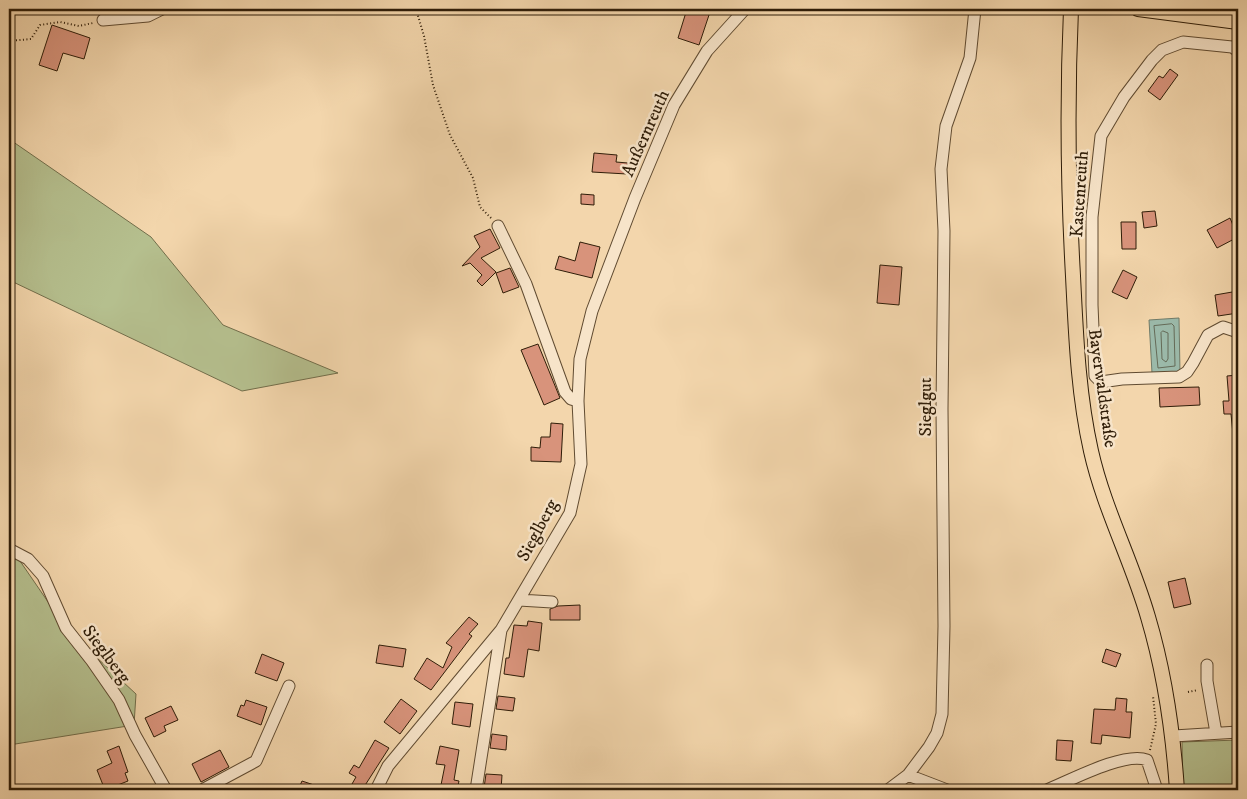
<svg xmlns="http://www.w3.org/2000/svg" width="1247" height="799" viewBox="0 0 1247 799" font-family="'IM FELL DW Pica',serif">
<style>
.green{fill:#b5bf8e;stroke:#726e4b}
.water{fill:#9bb9a9;stroke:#707b69}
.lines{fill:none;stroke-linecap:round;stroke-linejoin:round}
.shore{stroke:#656b58;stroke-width:1}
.building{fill:#d8937b;stroke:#2f1d08}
.minor-casing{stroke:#604b31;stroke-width:13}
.major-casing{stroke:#2f1d08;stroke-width:16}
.path{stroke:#2f1d08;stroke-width:2;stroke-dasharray:1 2.5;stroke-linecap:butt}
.minor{stroke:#f7e4c9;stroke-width:11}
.major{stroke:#f3d6ac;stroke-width:14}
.labels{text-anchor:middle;stroke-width:5;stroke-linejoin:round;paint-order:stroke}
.street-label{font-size:18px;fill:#2f1d08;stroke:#f7e4c9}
</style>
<rect width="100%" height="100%" fill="#f3d6ac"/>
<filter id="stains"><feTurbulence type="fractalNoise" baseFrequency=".004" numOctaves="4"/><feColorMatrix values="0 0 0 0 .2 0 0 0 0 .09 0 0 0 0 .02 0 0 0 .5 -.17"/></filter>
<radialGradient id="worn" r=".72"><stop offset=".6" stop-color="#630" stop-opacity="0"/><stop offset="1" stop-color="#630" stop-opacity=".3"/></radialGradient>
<path class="green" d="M9,139L151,237L223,325L338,373L242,391L9,280Z
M9,545L68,631L136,694L134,725L9,745Z
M1238,740V790H1183L1182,742Z"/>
<path class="water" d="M1179,318L1180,373H1152L1149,320Z"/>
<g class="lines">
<path class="shore" d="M1172,324L1174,326L1175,366L1158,368L1154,326Z
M1163,331L1168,333V359L1166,362L1162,359L1161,333Z"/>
</g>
<path class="building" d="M687,9H711L699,45L678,38Z
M52,25L90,38L84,59L63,53L57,71L39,65Z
M1170,69L1178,75L1160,100L1148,91L1159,76L1163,78Z
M594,153L617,155L616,162L628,163L627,174L592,172Z
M581,194L594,195V205L581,204Z
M1155,211L1157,226L1144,228L1142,212Z
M1230,218L1238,237L1217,248L1207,230Z
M1121,222H1136V249H1122Z
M490,229L500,248L481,258L496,272L482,286L477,281L482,275L470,263L462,266L480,247L474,236Z
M580,242L600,247L592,278L555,269L559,256L575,261Z
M880,265L902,267L899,305L877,303Z
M510,268L519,287L503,293L496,273Z
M1123,270L1137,277L1127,299L1112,292Z
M1238,291V313L1218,316L1215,295Z
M538,344L560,398L544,405L521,350Z
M1238,375V434H1233L1231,414H1224L1223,401H1229L1227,376Z
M1199,387L1200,405L1160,407L1159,388Z
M551,423L563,424L561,462L531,461V447L540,448L541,437H550Z
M1185,578L1191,604L1174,608L1168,582Z
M580,605V620H550V609L558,606Z
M469,617L478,624L469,634L472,636L431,690L414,679L427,658L443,668L452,647L446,643Z
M528,621L542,623L539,651L528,649L524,677L504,674L506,658H509L514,625L527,626Z
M379,645L406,649L403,667L376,663Z
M1106,649L1121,654L1116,667L1102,662Z
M262,654L284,663L277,681L255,673Z
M498,696L515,698L513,711L496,709Z
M1116,698L1127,699L1126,712H1132L1130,738L1102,735L1101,744L1091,743L1094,709L1115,710Z
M401,699L417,711L400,734L384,722Z
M246,700L267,707L261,725L237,716L241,705L244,706Z
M455,702L473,704L470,727L452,724Z
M171,706L178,720L164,726L166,731L154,737L145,718Z
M492,734L507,736L506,750L490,748Z
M375,740L389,748L362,790L352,784L356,777L349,773L354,765L359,768Z
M1057,740L1073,741L1071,761L1056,760Z
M119,746L128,772L125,773L128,781L105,790L97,770L112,763L107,751Z
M440,746L459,750L454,780L459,781L457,790H440L445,765L436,764Z
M220,750L229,767L201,782L192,764Z
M486,774L502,775L501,790L484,788Z
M302,781L326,789L325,790H298Z"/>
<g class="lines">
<g class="minor-casing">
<path id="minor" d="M103,20L148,16L162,9
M1238,51L1232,47L1183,42L1162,50L1152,60L1124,97L1101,136L1092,217V305L1095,376L1101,382L1122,379L1179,377L1187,372L1193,363L1208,335L1223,327L1238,332
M498,226L526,284L565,392L571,399L578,401
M9,549L28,559L43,576L66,628L92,661L119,700L135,735L166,790
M519,600L552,602
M1207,665V681L1216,733
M1174,736L1238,732
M908,775L947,790
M202,790L256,761L289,686
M376,790L388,766L501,630L570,513L581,464L578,401L580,359L592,311L635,198L674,105L707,51L745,9
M476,790L501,630
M888,790L908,775L929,747L937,733L942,714L944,626L942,409L944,231L941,169L946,126L970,58L975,9
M1047,790C1069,781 1125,751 1147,760L1157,790"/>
</g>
<g class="major-casing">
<path id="major" d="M1071,9C1067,98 1068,187 1073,276C1076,335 1078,393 1091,451C1104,509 1132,561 1148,617C1165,674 1173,731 1177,790
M1138,9L1238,22"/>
</g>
<path class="path" d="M416,9L424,36L433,85L450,135L473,178L480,207L491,218
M9,41L31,39L40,25L60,22L79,26L93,23
M1188,692L1198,690
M1150,750L1156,724L1153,696"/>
<use href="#minor" class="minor"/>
<use href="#major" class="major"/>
</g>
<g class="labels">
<g class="street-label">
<text transform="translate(645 133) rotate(-66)" y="6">Außernreuth</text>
<text transform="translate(1079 194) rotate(-86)" y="6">Kastenreuth</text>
<text transform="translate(1103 388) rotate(82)" y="6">Bayerwaldstraße</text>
<text transform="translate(925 407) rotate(-90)" y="6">Sieglgut</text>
<text transform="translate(537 530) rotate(-62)" y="6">Sieglberg</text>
<text transform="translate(107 654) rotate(53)" y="6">Sieglberg</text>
</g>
</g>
<rect width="1247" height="799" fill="none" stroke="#f3d6ac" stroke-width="30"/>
<rect x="10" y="10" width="1227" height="779" fill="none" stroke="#2f1d08" stroke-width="2.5"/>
<rect x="15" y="15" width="1217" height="769" fill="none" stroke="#2f1d08"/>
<rect width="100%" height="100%" filter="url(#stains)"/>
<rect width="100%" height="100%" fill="url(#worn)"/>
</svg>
